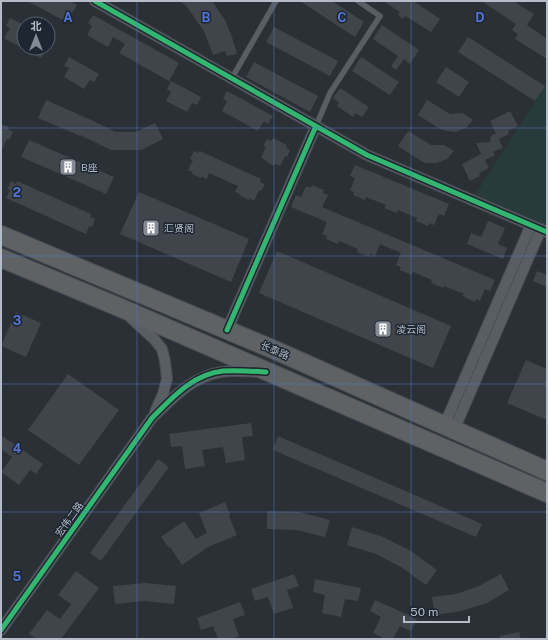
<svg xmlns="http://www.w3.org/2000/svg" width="548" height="640" viewBox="0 0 548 640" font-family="'Public Sans','Noto Sans SC',sans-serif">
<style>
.green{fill:#273a3c}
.building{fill:#40454b}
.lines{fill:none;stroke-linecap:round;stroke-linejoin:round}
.lane-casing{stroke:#484c51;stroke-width:6}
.street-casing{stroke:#484c51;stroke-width:12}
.highway-casing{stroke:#474c52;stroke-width:20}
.lane{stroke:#595e65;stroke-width:5}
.street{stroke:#595e65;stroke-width:10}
.highway{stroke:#5e6265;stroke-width:18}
.cycleway-casing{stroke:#1d2631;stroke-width:8}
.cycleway{stroke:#33b770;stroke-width:5}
.grid{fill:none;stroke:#5274d2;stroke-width:1;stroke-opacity:0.55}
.labels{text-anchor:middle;stroke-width:3;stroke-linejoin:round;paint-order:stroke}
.poi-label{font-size:10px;fill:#b4bcc7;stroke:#1d2631;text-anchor:start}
.street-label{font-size:10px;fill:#b4bcc7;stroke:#1d2631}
.grid-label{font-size:13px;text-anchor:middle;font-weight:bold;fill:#5274d2;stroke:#1d2631;stroke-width:3;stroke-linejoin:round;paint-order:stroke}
</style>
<rect width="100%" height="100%" fill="#2a3036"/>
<path class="green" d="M547,83V226L475,195Z"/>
<path class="building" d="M27,1H70L77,5L72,13L68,11L63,20Z
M180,1H212L225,20L232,37L237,54L227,56L225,51L213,55L204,31L187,7Z
M300,1H332L364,22L355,37Z
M383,1H413L440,19L431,32L405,16L403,19L398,15L400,12Z
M481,1H513L534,14L527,25L547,39V59L515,39L518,34L512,30L516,24Z
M93,15L179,63L169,81L119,53L125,44L113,37L108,47L87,35L92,26L88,23Z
M10,18L24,25V48H47L41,58L4,38L10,28L6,26Z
M382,25L419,50L410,64L404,59L396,70L391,66L398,56L373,39Z
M274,27L338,61L330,76L266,42Z
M468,37L545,86L535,101L458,52Z
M69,57L99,74L94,82L90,80L84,89L64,77L69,68L64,66Z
M361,57L399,82L390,95L352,71Z
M254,62L318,96L310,112L246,77Z
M446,67L469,82L459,97L436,82Z
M171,81L201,97L197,105L192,103L187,112L166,101L171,92L167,89Z
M340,88L369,107L362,117L355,113L353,117L337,106L339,103L333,98Z
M227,91L273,116L268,124L264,121L258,131L222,111L227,101L223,99Z
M46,100L91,120L116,132H136L155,123L163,139L141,150H111L80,135V136L38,118Z
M427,100L450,114L463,113L473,120L466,128L456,132L445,131L440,129L418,115Z
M510,111L518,126L508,131L509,134L499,139L503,148L493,152L495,155L485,160L489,168L479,173L480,176L470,181L462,164L481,154L476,143L490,142L491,136L496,133L498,138L490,121Z
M1,124L9,127L8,129L13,132L9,140L7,139L1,152Z
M408,131L431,145H444L454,151L447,159L437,163H426L421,161L398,146Z
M273,138L287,145L286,148L290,150L287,157L285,156L280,166L275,164L274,166L265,161L266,160L261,158L266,147L263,146L267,139L271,141Z
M29,140L114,177L106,194L21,157Z
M194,151L198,153L200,151L261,179L260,182L265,184L261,191L259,190L254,201L249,198V200L239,195L240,194L235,192L238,186L209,173L207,179L202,177L201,178L192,174V172L188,170L193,160L190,159Z
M355,165L449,204L444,216L439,214L434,225L429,223L428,226L416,221L417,218L398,210L397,213L384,208L386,205L366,197L365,200L353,195L354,192L350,190L355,178L350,176Z
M11,181L16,184L17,181L91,214L90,217L95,219L92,227L89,226L86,234L6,198L10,190H7Z
M312,185L324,190L323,193L328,195L322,207L495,280L490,291L485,289L480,301L476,299L475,302L462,296L464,294L444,286L443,288L431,283L432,280L413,272L412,275L400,270L401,267L396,265L401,253L380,244L375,256L370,254L369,257L357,252L358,249L344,243L339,241L338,244L326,239L327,236L322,234L327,222L291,207L296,195L301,197L306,186L311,188Z
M139,192L249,239L231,282L120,234Z
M488,221L505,228L498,244L507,248L503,259L467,244L471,233L481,237Z
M277,251L451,326L433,368L259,293Z
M537,271L547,275V287L533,281Z
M16,312L41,323L26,357L1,346Z
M526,360L547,369V420L507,403Z
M68,374L119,410L79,465L28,430Z
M251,423L253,436L242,437L245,460L226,463L223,447L202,450L205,466L185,469L182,446L171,447L169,434Z
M1,435L43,464L36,474L30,470L19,485L1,472L12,457L1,449Z
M278,436L482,524L476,537L273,450Z
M158,459L169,467L101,561L90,553Z
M225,502L230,515L229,516L237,535L208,547L182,565L170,547L169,548L161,537L184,521L196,539L207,533L199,513Z
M267,511L299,512L330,520L325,537L297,530L267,529Z
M352,527L383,537L411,551L437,570L426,585L401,567L376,554L347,545Z
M76,571L99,588L61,639H37L29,634L47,610L60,619L71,604L58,595Z
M294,574L299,586L287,590L293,608L274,614L268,597L255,601L251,589Z
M501,574L509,590L487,603L461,611L435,615L432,597L456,594L479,586Z
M315,579L361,588L358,601L345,599L341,617L322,613L325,595L313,592Z
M145,583L176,586L174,604L145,601L115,604L113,586Z
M375,600L417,619L411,631L400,626L393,639H385L373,633L381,617L370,611Z
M240,602L245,615L233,619L239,636L231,639H218L213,626L201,630L197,618Z
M519,632L521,639H500V636Z"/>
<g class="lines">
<g class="lane-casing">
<path id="lane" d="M232,78L276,1
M316,126L330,93L380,16L358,1"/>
</g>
<g class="street-casing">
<path id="street" d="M95,1L367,155L547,232
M131,318L154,339L162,349L165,361L167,379L163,394L155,412
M227,330L316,126
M444,426L531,225
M454,430L541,229
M1,630L152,418C173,398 191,377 221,372C232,370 246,371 258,372"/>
</g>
<g class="highway-casing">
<path id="highway" d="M1,235L277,351L547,471
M1,258L121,308L547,493"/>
</g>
<use href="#lane" class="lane"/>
<use href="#street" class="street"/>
<use href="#highway" class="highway"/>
<g class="cycleway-casing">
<path id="cycleway" d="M95,1L367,155L547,232
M227,330L316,126
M1,630L152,418C172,398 193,374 223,371C237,370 251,371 266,372"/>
</g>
<use href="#cycleway" class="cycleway"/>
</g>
<path class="grid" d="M137,1V639M274,1V639M411,1V639M1,128H547M1,256H547M1,384H547M1,512H547"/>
<defs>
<g id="building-square" transform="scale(0.9)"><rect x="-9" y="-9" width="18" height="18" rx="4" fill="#848b94" stroke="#1d2631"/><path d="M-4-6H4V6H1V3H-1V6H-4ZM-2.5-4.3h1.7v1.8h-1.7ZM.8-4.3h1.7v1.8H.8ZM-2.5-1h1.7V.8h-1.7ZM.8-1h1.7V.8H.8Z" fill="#fff"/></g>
</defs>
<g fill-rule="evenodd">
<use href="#building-square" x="68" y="167"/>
<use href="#building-square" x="151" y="228"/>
<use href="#building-square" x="383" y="329"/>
</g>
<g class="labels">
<g class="poi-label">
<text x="81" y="171">B座</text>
<text x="164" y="232">汇贤阁</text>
<text x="396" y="333">凌云阁</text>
</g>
<g class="street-label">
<text transform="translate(275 350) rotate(23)" y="4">长泰路</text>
<text transform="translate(69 519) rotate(-54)" y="4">宏伟二路</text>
</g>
</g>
<g class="grid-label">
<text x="68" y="22">A</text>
<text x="206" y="22">B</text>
<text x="342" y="22">C</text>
<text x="480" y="22">D</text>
<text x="17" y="197">2</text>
<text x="17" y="325">3</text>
<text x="17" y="453">4</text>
<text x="17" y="581">5</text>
</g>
<rect width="548" height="640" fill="none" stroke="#b4bcc7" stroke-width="4"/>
<g transform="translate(36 36)"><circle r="19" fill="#1d2631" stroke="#59626d"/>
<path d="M0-3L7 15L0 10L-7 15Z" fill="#848b94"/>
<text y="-6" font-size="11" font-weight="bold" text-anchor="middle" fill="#b4bcc7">北</text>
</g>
<path d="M404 616v6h65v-6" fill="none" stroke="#b4bcc7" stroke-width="2"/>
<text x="410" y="616" font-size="12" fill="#b4bcc7" stroke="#1d2631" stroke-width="3" paint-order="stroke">50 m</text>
</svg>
